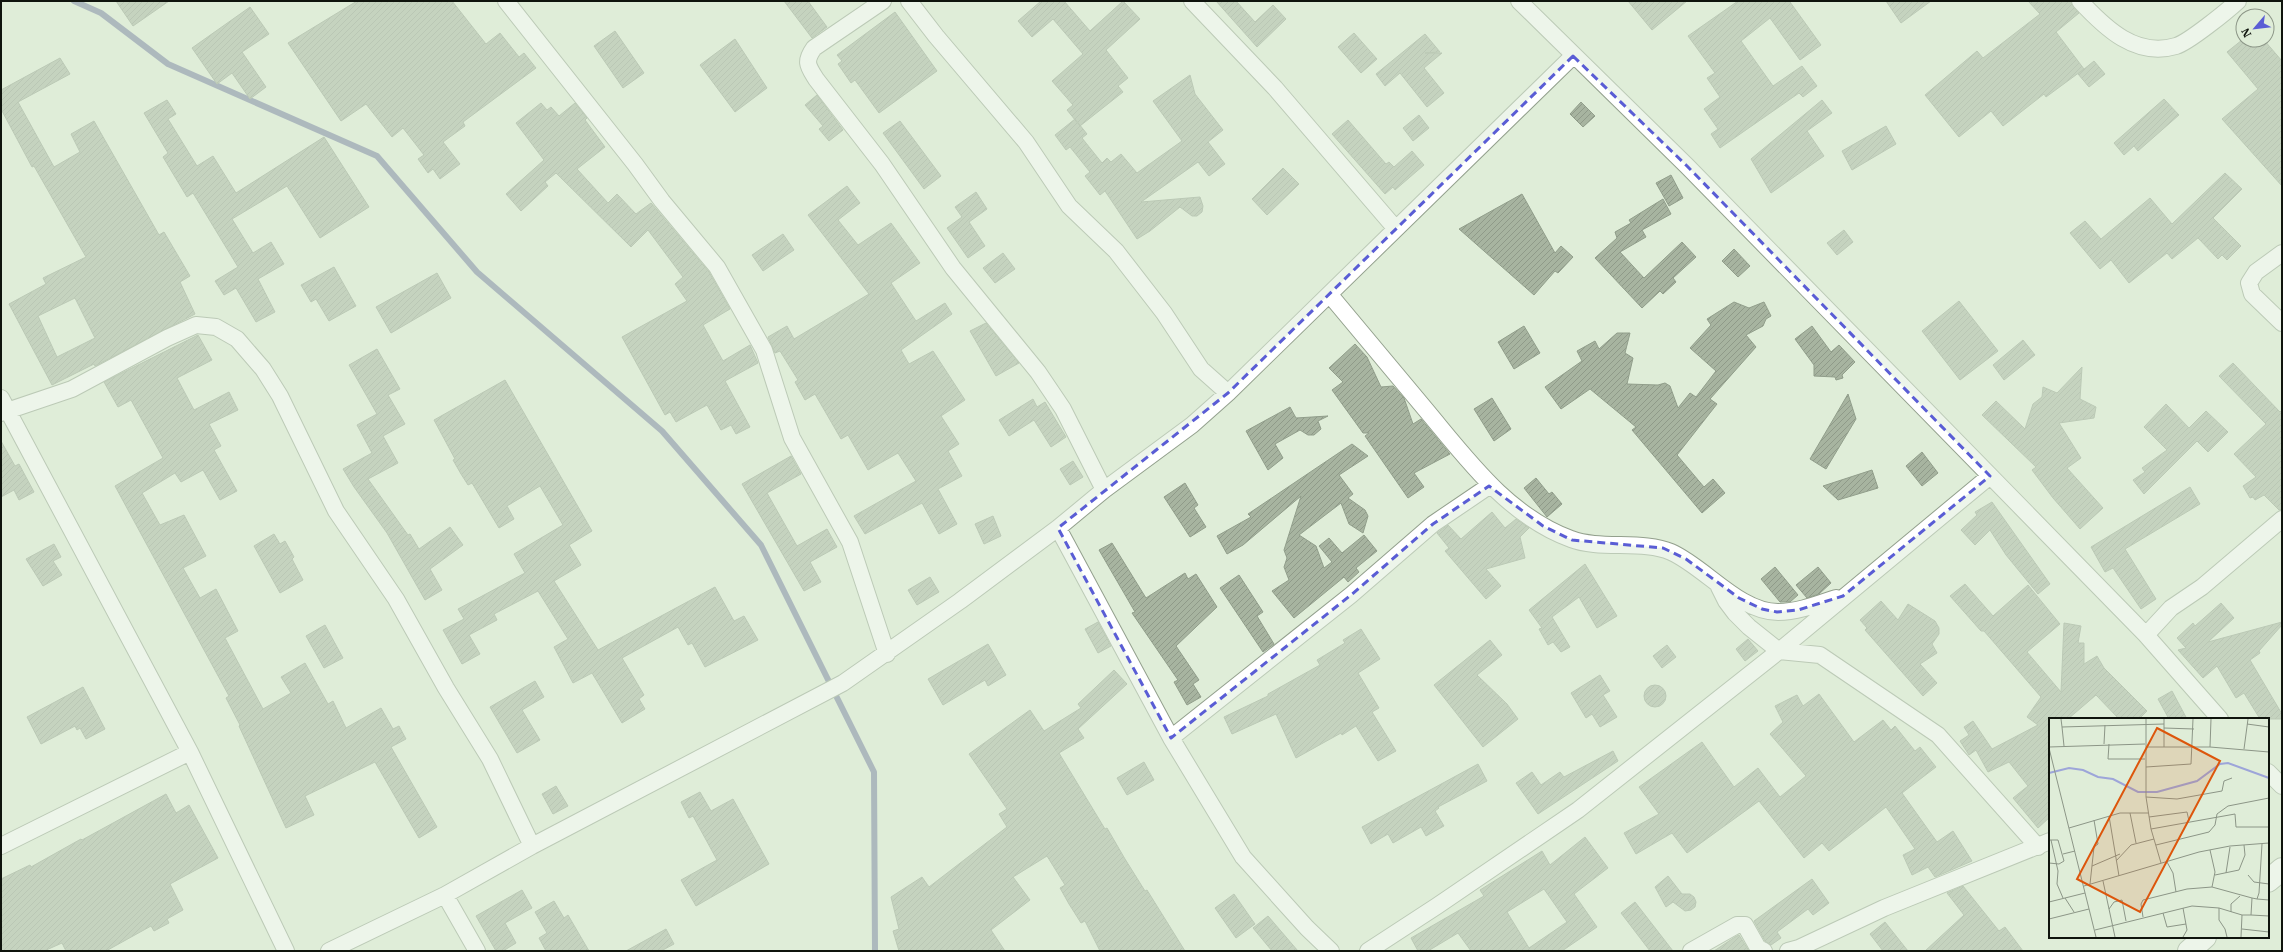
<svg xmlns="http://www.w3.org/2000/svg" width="2283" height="952" viewBox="0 0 2283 952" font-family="'IBM Plex Serif',serif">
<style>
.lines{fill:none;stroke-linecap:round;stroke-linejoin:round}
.stream{stroke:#727a9c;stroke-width:6}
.building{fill:url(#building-hatch);stroke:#919e8b;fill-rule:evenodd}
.minor-casing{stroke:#93a08d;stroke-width:18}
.secondary-casing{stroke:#93a08d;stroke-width:24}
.minor{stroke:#fff;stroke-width:16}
.secondary{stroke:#fff;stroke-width:22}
.marked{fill:none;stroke:#5a5dd5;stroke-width:3;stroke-dasharray:8 5;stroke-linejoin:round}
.inset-river{fill:none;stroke:#9da5d9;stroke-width:2}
.inset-road{fill:none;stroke:#8c9687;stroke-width:1}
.view{fill:#dd560c;fill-opacity:0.15;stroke:#dd560c;stroke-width:2}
.inset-edge{fill:none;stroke:#0f140d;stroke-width:2}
</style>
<defs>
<pattern id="building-hatch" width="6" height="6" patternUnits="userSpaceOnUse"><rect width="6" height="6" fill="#a7b4a0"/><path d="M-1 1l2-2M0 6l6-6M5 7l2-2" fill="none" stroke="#8f9a89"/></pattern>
</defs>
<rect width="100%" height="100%" fill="#dfedd8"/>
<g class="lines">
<path class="stream" d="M74,1L101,13L168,64L377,156L477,272L662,431L761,545L874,772L875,951"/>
</g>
<path class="building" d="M116,1H169L133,26Z
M357,1H452L486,44L500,33L519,57L524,53L536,68L463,122L465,126L443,142L460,164L440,179L433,169L428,173L418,159L424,155L403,128L392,137L366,104L341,121L288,43Z
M784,1H808L827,27L812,38Z
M1041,1H1064L1090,31L1123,1L1140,19L1106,50L1128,78L1118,86L1123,92L1080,126L1067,110L1073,105L1052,81L1083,54L1053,19L1032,37L1018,21Z
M1216,1H1236L1255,22L1273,5L1286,19L1257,47Z
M1628,1H1687L1652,30Z
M1738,1H1792L1790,2L1821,45L1800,60L1770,18L1741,41L1773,86L1802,66L1817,86L1803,97L1799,93L1720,148L1711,134L1718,129L1704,109L1720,97L1707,78L1715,73L1688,36Z
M1886,1H1931L1901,23Z
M2028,1H2071L2079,13L2056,32L2084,69L2046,97L2044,94L2003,126L1991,111L1959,137L1925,95L1977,51L1983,58L2040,14Z
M250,7L269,34L242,52L266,87L250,99L232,73L217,84L192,48Z
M895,12L937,71L879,113L855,80L851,83L838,64L842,61L837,55Z
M615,31L644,73L623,88L594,46Z
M1354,33L1377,59L1361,73L1338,47Z
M1425,34L1440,52L1425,53H1442L1424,68L1444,93L1427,107L1400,73L1385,86L1376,74Z
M735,39L767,88L735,112L700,65Z
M2242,40H2264L2282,61V186L2222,119L2258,89L2227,52Z
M60,58L70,74L18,102L54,167L80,152L71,134L94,121L159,235L164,232L190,276L180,282L195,314L95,366L94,364L52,385L9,304L46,284L43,278L86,257L34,166L32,167L1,109V90ZM75,298L95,338L57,357L38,316Z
M2094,61L2105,74L2089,87L2078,74Z
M1190,75L1195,94L1223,130L1208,142L1225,164L1209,176L1198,162L1141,202L1200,197L1203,206L1202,212L1197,216H1192L1180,207L1150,231L1137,239L1105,191L1100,195L1085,176L1090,172L1070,147L1066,150L1055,135L1075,119L1087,134L1082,138L1102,163L1107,158L1111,162L1121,154L1137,173L1182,141L1153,101Z
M817,95L843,130L829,141L819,129L823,126L805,105Z
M2164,99L2179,115L2138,151L2134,146L2124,155L2114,143Z
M167,100L176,114L168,119L197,166L213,156L236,193L324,137L369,207L320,238L287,186L232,219L253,253L271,242L284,264L258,279L275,312L256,322L236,288L224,295L215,281L238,267L193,193L187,197L163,157L168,153L144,113Z
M1822,100L1832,113L1807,131L1824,156L1771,193L1751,159Z
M1581,102L1595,116L1583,127L1570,114Z
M541,103L547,110L551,107L559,116L575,103L587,118L585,120L605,147L577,169L608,203L617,194L636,214L651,203L709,272L730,309L703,325L723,361L750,345L758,363L725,381L750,427L736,434L731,425L721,430L707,405L676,422L670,412L665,415L622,337L687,301L675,284L683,277L648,230L631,247L556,173L545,182L548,186L521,211L506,194L544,160L516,123Z
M1419,115L1429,128L1413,141L1403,128Z
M1348,120L1386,164L1389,162L1394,167L1412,151L1424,165L1395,190L1393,187L1385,194L1332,134Z
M900,121L941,176L924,189L883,133Z
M1886,126L1896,144L1852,170L1842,151Z
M1283,168L1299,184L1267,215L1252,199Z
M2225,173L2242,189L2213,218L2241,246L2227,260L2222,255L2218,259L2198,238L2172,259L2167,253L2129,283L2111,260L2100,269L2070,233L2085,221L2101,239L2150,198L2172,224Z
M1671,175L1683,198L1669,206L1656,183Z
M847,186L860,203L838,220L858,245L891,223L920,263L891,283L916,321L945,303L952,314L901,350L909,364L933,351L965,400L941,416L959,444L948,451L962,476L938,489L957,524L939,534L922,503L865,534L854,516L916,481L898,453L868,470L848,435L841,439L815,394L805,400L795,382L798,380L780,351L775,353L768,337L787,326L794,339L869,294L808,215Z
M976,192L987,209L969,222L985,246L968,258L947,228L962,217L955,207Z
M1522,194L1555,253L1561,246L1573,257L1558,273L1555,271L1534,295L1459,229Z
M1663,199L1671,214L1642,230L1646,237L1620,252L1644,278L1682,242L1696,257L1673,278L1676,282L1663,294L1660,291L1642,308L1595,258L1617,238L1615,232L1631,223L1629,220Z
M1844,230L1853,242L1837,255L1827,243Z
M783,234L794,250L763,271L752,255Z
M1734,249L1750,266L1738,277L1722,261Z
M1003,253L1015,269L995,283L983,268Z
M334,267L356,306L329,321L316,299L311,302L301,285Z
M437,273L451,298L391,333L376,307Z
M1959,301L1998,351L1960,380L1922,331Z
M1734,302L1749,308L1764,302L1771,316L1766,319L1763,326L1746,335L1756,347L1710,399L1717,404L1677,455L1704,487L1713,479L1725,493L1702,513L1632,430L1636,427L1590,389L1561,409L1545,387L1582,361L1577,351L1595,341L1599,349L1617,333H1630L1625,353L1633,358L1627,384L1658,385L1665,383L1670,386L1678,408L1690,393L1696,397L1716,371L1690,348L1711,325L1707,319Z
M986,323L1019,363L996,376L970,331Z
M1524,326L1540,353L1514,369L1498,342Z
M1812,326L1831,352L1839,345L1855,362L1842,375L1843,378L1836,380L1835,377L1814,376V365L1795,339Z
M198,335L212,360L177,378L194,410L229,392L238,410L209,424L221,446L214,450L237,491L220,500L203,470L181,482L175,473L142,493L160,525L184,515L206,556L183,568L200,598L216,589L238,631L225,638L263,709L291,693L281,677L305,663L328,704L333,701L346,728L381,708L393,729L399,726L406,739L391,747L437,827L419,838L375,762L305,796L314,815L286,828L239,726L240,725L226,698L229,696L115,486L163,458L131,400L118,407L104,382Z
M2023,340L2035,355L2004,380L1993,365Z
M1355,344L1367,357L1381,387L1393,386L1404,398L1413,424L1421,419L1450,454L1414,473L1424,487L1408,498L1365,436L1369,433H1363L1332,390L1343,382L1329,368Z
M377,349L400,389L388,395L405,424L383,436L398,463L368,479L408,535L410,534L419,549L450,527L463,545L430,569L442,590L425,600L387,533L354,487L343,469L372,453L357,425L377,414L349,365Z
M2233,363L2280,412L2282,410V510H2279L2264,495L2255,500L2253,497L2250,498L2243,486L2256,477L2234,454L2266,424L2219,376Z
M2082,367L2080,399L2096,407L2094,418L2059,423L2081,458L2067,468L2103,508L2080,529L2053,498L2032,470L2036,467L1982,415L1996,401L2025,429L2033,404L2042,397L2043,387L2057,393Z
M505,380L592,531L569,545L581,565L554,581L598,650L715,587L734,621L744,616L758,640L705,667L692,643L688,645L678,627L622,658L644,695L639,699L645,709L622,723L592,673L573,683L554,647L568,639L538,591L494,614L497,620L469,635L480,654L462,664L443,630L464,619L458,609L525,573L514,554L563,525L540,486L507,506L514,519L499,528L472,483L468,485L461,474L453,460L455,459L434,420Z
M1848,394L1856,419L1826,469L1810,459Z
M1492,398L1511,429L1494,441L1474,409Z
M1033,399L1037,407L1045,402L1066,437L1051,447L1034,420L1009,436L999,420Z
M2166,404L2189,428L2206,411L2228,432L2208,452L2197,441L2144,494L2133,480L2145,472L2142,468L2167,450L2144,427Z
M1290,407L1296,418L1328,416L1318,421L1321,429L1314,435H1308L1300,430L1275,444L1283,458L1268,470L1246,431Z
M1,441L15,466L19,464L34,492L19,500L14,490L1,497Z
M1352,444L1368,456L1339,475L1353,494L1348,498L1365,510L1368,516L1363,533L1349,524L1341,503L1299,535L1316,546L1324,568L1332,562L1319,546L1329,538L1342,553L1364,535L1377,551L1356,568L1359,572L1348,582L1344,577L1294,618L1272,591L1289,580L1284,567L1287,558L1284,550L1301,496L1243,545L1227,554L1217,536L1251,517L1248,514Z
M1922,452L1938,473L1922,486L1906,466Z
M791,456L801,474L767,493L797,546L827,529L837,547L810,562L821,582L804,591L742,484Z
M1073,461L1083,477L1070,485L1060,469Z
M1872,470L1878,488L1838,500L1823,486Z
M1536,478L1549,494L1552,492L1562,504L1547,517L1524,488Z
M1185,483L1198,505L1194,508L1206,527L1190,537L1164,497Z
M2190,487L2200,504L2125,549L2156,599L2141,609L2113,568L2105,572L2091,547Z
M1992,502L2050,584L2038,594L2006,555L1990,530L1975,545L1961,530L1977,515L1975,512Z
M1492,512L1505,528L1516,519L1529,528L1520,537L1525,558L1486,569L1501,586L1486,599L1445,551L1449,548L1437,533L1448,525L1461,539Z
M993,516L1001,536L984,544L975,524Z
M274,534L280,544L285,541L294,557L292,559L303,580L280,593L254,546Z
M1112,543L1146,598L1185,573L1188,579L1196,574L1217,607L1176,646L1199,680L1193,684L1201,697L1187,705L1174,682L1178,680L1132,613L1135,612L1099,550Z
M54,544L61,557L53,561L62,575L43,586L26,559Z
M1585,564L1617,616L1597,628L1579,597L1552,617L1570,647L1561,652L1553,642L1548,645L1539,629L1542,628L1529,610Z
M1775,567L1798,595L1790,602H1780L1761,579Z
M1818,567L1831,583L1819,594L1807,598L1796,585Z
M1239,575L1263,612L1257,616L1274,644L1263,652L1220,588Z
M930,577L939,592L917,605L908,590Z
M1965,584L1993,616L2028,585L2060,624L2027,652L2061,692L2064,623L2081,626L2078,643H2084V664L2097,656L2104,668L2147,711L2139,719H2119L2096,695L2068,719H2050V817L2038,828L2013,798L2028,786L2009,762L1988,772L1976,750L1969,755L1960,741L1969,735L1964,727L1973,721L1992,749L2038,725L2027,717L2041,697L1984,631H1981L1950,596Z
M1881,601L1898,620L1908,604L1935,621L1939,628V634L1932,644L1937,653L1920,664L1937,683L1923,696L1865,630L1867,628L1860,620Z
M2221,603L2234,618L2208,642L2282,622V625L2259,651L2260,653L2250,660L2282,714V719H2260L2244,693L2236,698L2217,666L2203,678L2178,650L2186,648L2177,638L2193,623L2195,626Z
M1098,622L1111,646L1098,653L1085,629Z
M325,625L343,658L324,668L306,636Z
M1361,629L1380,659L1358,673L1379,708L1372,712L1396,751L1378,761L1356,726L1342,735L1341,733L1296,758L1276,714L1232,734L1224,717L1268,696V694L1320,665L1317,660L1345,643L1343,640Z
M1748,639L1758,651L1745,661L1736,649Z
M1490,640L1502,655L1477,675L1507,704L1518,719L1483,747L1434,685Z
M988,644L1006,675L988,686L985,680L943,705L928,679Z
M1667,645L1676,657L1662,668L1653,656Z
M1114,670L1127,684L1078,729L1084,738L1059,753L1105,829L1107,828L1125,859L1145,891L1147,890L1185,951H1100L1085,921L1081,923L1069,904L1060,888L1065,885L1047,856L1013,877L1030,900L991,930L1005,951H899L893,931L899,929L891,897L922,877L929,887L1007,827L999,814L1007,809L969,754L1030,710L1044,731L1081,708L1078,704Z
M1600,675L1610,691L1603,695L1617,717L1600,727L1592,714L1586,718L1571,693Z
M535,681L544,697L522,710L540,740L517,753L490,707Z
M1644 696a11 11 0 1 1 22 0a11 11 0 1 1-22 0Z
M83,687L105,729L86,739L80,728L77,730L75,726L41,744L27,717Z
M2172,691L2187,719H2169L2158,699Z
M1819,694L1854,742L1883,720L1891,730L1895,726L1915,751L1920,747L1936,767L1902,793L1937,842L1953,831L1972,861L1935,877L1928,867L1912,875L1903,855L1915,849L1886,807L1829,851L1822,843L1804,858L1759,801L1687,853L1672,833L1636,854L1624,833L1659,814L1639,787L1702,742L1734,787L1758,768L1780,797L1806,776L1770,734L1783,722L1775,706L1797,695L1803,706Z
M1613,751L1618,761L1538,814L1516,783L1532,772L1541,785L1560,772L1564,777Z
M1144,762L1154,780L1127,795L1117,778Z
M1478,764L1487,781L1438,807L1439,808L1435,811L1444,826L1426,836L1421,827L1393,843L1388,834L1371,844L1362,827Z
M556,786L568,806L553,814L542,794Z
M700,792L711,811L733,799L769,864L696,906L681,880L717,860L693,816L689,818L681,802Z
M166,794L176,813L189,805L218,858L170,884L183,910L167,919L169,923L154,931L151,926L106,951H66L62,943L44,951H1V879L30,865L31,867L81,839L82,840Z
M1585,837L1608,868L1574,894L1597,927L1562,951H1471L1458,933L1428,951H1418L1411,938L1484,896L1480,890L1542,851L1550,865ZM1544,889L1567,922L1529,948L1507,912Z
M1668,876L1682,894H1690L1694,897L1696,902L1695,907L1691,910L1685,911L1673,902L1666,907L1655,887Z
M1812,879L1829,903L1813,915L1808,909L1777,932L1781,938L1771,945L1765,941L1754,921Z
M1963,886L1999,931L2005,927L2023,951H1925L1964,915L1947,893Z
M522,890L532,908L505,923L516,943L503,951H496L476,916Z
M1234,894L1255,924L1236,938L1215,908Z
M554,901L564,918L568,915L589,951H546L539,938L547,933L535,912Z
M1635,902L1673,951H1650L1621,913Z
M1268,916L1298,951H1272L1253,928Z
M1885,922L1908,951H1883L1870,934Z
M666,929L674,944L661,951H626Z
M1739,935L1749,951H1714L1735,937Z"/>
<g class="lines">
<g class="minor-casing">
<path id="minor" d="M506,1L635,164L662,201L717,267L764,350L792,438L850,542L887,654
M883,1L814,48C804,62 808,66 816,79L882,164L953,268L1038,372L1063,409L1104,490
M909,1L936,36L1026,142L1069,206L1116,251L1164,313L1201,369L1228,393
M1192,1L1275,88L1396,229
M1519,1L1687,166L2146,635L2220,719
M2080,1C2105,28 2136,58 2176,46C2189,42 2227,11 2238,1
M2282,253L2256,272L2249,283L2252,294L2282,323
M1330,295C1362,333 1394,372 1426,410C1467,459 1508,516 1571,539C1599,550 1644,540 1671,552C1705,567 1739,612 1778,612C1798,612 1818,604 1836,598
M1,398L190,752L286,951
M1,413L72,389L167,338L196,325L216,327L237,339L263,369L280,396L336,511L396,599L446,688L490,759L532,846
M1058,528L1171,738L1243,857L1307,928L1331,951
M1719,587L1726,601L1735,613L1749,627L1779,651L1820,655L1938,735L2038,847
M2146,635L2171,608L2202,587L2282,519
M1171,738L1351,595L1433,524L1489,486
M2268,772L2282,786
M1,846L190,752
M445,895L477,951
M329,951L445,895L532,846L843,683L960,601L1058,528L1104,490L1192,425L1228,393L1573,56
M1368,951L1437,906L1578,810L1779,651L1990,476
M1691,951L1737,925H1745L1758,948L1764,951
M1788,951L1799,948L1884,908L2050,841"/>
</g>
<g class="secondary-casing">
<path id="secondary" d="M2268,881L2282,869
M2189,951L2205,937"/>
</g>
<use href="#minor" class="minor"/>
<use href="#secondary" class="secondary"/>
</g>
<path d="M0 0H2283V952H0ZM1573,56L1687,166L1990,476L1843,596L1798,610L1777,612L1762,609L1739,598L1686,559L1663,548L1572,540L1543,526L1489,486L1433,524L1351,595L1171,738L1058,528L1228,393Z" fill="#dfedd8" fill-opacity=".55" fill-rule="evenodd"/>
<path class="marked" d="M1573,56L1687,166L1990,476L1843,596L1798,610L1777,612L1762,609L1739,598L1686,559L1663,548L1572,540L1543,526L1489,486L1433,524L1351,595L1171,738L1058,528L1228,393Z"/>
<g transform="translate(2049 718)">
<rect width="220" height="220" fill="#dfedd8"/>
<path class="inset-river" d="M0,55L20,50L34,52L49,59L64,61L89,74H108L148,63L171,46L179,45L220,60"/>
<path class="inset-road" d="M12,1L13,9L115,6M97,1V79L102,111L112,145M198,6L220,9M13,9L15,28M115,10L145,11M55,26L56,7M60,26L59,41H96M0,29L96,26M97,29H161L162,1M115,29V1M161,29L220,34M0,30L47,219M195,31L199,1M97,49L142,46L144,1M97,79L128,81L173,73L175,63L183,60M81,95L87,125M60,98L70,158M100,99L138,94L140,103M20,110L71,95H99M102,111L186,96L187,109H220M0,122H9L15,143L10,146L0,145M2,122L9,153L8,166L14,180M107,127L160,114L166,107L168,96L179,88L220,80M161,132L166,154L163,169M14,136L26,133M67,143L82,127L105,121M118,144L124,155L127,174M43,148L71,136M177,155L181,129M166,157L190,152L196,137L195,127M199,157L205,164L220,166M54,163L66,219M41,166L45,129L49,126L45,102M35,168L150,134L181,128L220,125M16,180L25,194M208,181L220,182M0,184L36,175M134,190L138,212L134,219M60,191L65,184L73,182L77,203M182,194V186L191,178M114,195L118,209L137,206M202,197L220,198M94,199L92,186L94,182L138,171L163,169L203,180M0,201L40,191M193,211L220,214M46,212L143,188L170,190M178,219L176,211L170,202V190L193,197H202L203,180L208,181L210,175L213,126M192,219L193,197"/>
<path class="view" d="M108,10L171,43L91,194L28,161Z"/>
<rect width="220" height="220" class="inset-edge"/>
</g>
<rect width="2283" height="952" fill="none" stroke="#0f140d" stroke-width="4"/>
<g transform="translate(2255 28) rotate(242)"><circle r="19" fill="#dfedd8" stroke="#8c9687"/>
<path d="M0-3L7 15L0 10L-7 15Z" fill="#5a5dd5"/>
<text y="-6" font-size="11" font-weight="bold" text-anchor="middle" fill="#0f140d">N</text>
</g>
</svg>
